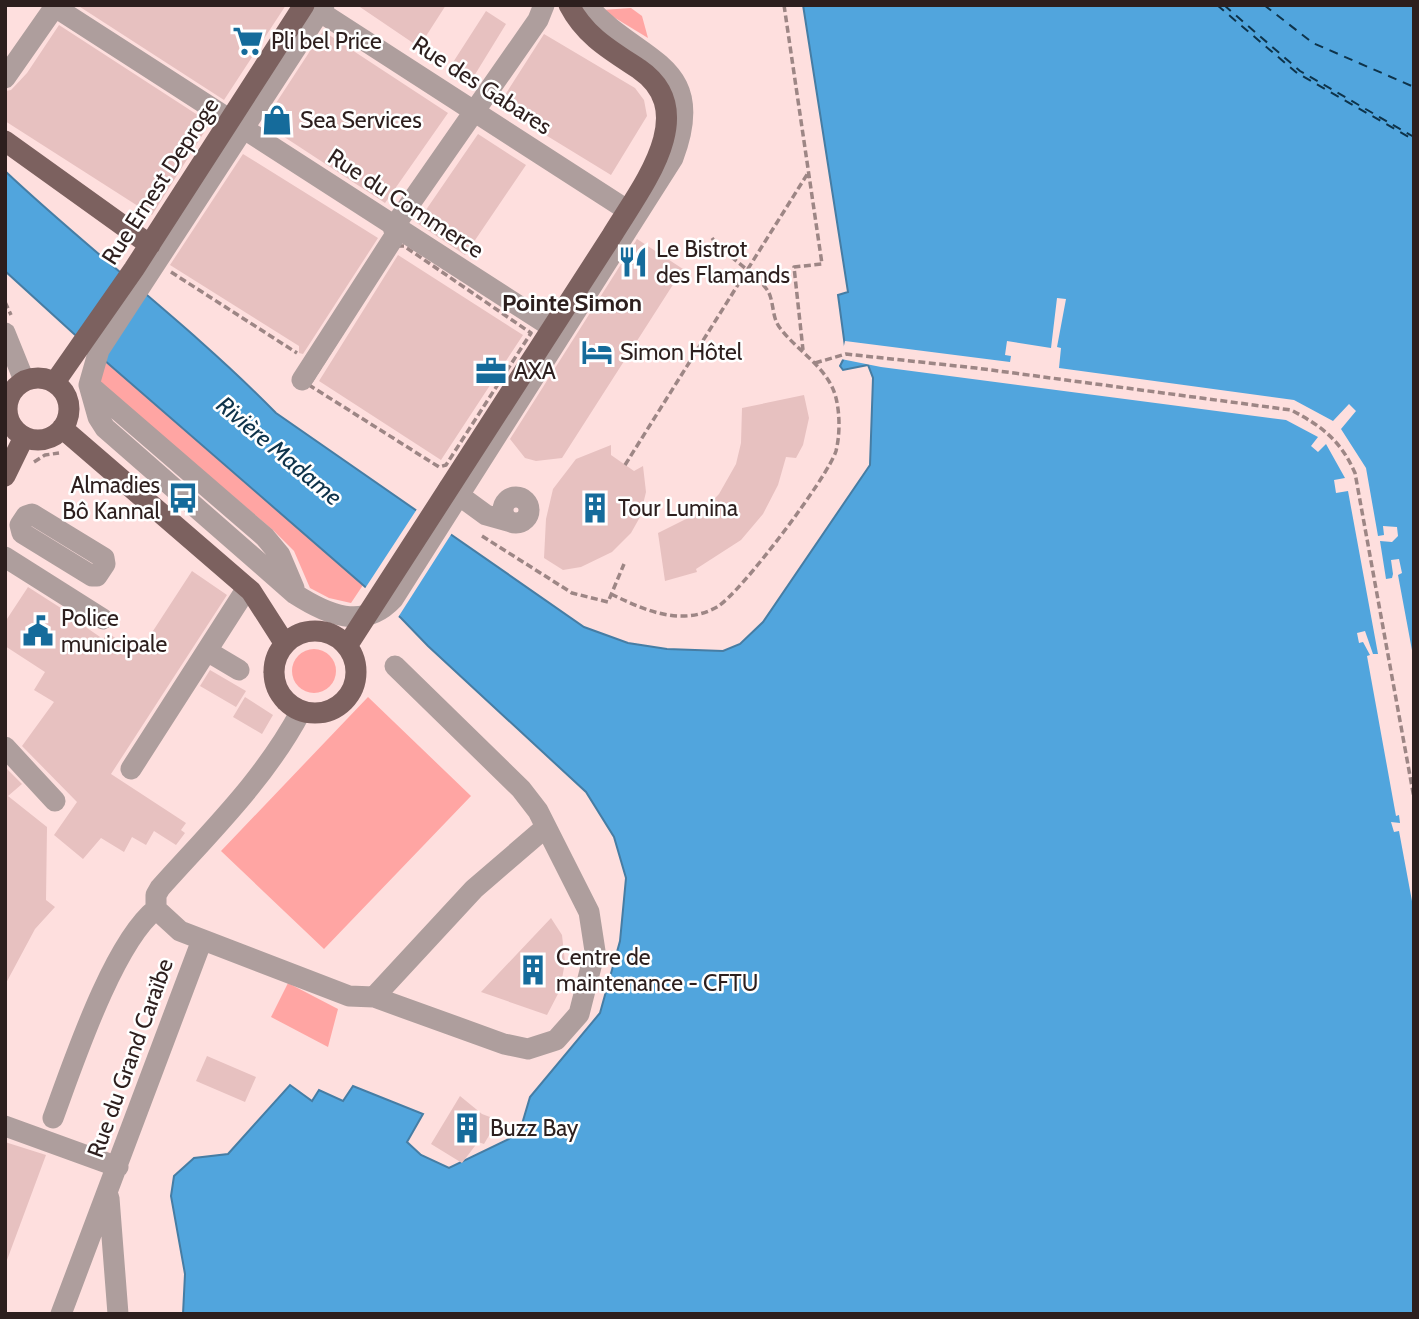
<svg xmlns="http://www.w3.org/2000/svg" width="1419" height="1319" viewBox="0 0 1419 1319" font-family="Cabin,sans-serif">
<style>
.green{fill:#ffa5a3}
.water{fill:#51a5dd;stroke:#467da4;stroke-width:2}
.pier{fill:#fedfde}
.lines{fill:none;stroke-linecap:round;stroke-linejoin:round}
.ferry{stroke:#0e334a;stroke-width:2;stroke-dasharray:9 7;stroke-linecap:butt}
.building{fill:#e7c1c0}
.path{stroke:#9d8685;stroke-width:3.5;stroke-dasharray:7 3.5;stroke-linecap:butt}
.minor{stroke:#ae9e9d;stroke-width:21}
.major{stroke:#7c615f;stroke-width:21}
.labels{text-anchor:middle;stroke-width:5;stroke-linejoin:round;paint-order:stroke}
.poi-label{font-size:23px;fill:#2d1f1e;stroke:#fff;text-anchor:start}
.street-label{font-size:23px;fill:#2d1f1e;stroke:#fff}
.neighbourhood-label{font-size:24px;font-weight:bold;fill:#2d1f1e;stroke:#fff}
.water-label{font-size:24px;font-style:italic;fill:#0e334a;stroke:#fff}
</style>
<rect width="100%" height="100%" fill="#fedfde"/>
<path class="green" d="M631,8L642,16L648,38L602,10Z
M105,361L363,585L351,603L329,598L310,588L294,551L274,531L100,383Z
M292 671a22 22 0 1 1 44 0a22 22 0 1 1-44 0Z
M368,697L471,796L324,949L221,851Z
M288,983L338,1009L328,1047L271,1017Z"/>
<path class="water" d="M803,5H1414V1314H183L185,1274L171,1196L174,1176L194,1158L228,1154L290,1085L312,1101L319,1090L343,1101L353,1086L423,1114L407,1142L421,1155L449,1168L509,1139L522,1124L530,1097L600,1013L620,941L626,878L614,837L586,792L428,646L401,618L73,333L5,271V171C93,254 191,326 276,413L584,627L628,643L667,649L723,651L740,644L763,622L870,465L873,378L868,365L843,370L840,366L846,354L838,295L848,292Z"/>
<path class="pier" d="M1057,298L1066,299L1057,347L1061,348L1059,368L1294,400L1333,421L1349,404L1356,411L1341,429L1366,468L1378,536L1384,535L1383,526L1397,527L1398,536L1392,542L1380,541L1386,579L1392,578L1393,574L1391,560L1399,559L1402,573L1398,575L1414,661V912L1399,831L1394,832L1391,822L1400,823L1399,815L1396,816L1367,656L1370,655L1363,642L1359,643L1357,633L1365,631L1373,654H1378L1348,491L1336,493L1334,480L1345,478L1326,444L1318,452L1311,446L1318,437L1286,420L881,367L841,359L845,341L1010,362L1011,356L1005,355L1007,341L1051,348Z
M417,509L452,533L397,619L364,590Z"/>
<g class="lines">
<path class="ferry" d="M1217,5L1297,73L1414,140
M1224,5L1300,71L1414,137
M1264,5L1313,43L1414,87"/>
</g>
<path class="building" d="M77,5H286L224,100Z
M357,5H446L419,47Z
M486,11L506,24L471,81L450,67Z
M59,25L210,123L152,215L5,121V91L11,90L27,73Z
M323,31L448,113L385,203L263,123Z
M544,34L635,88L644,100L647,116L611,175L498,106Z
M478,134L526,165L465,255L417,223Z
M243,154L378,238L303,354L299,353V346L170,265Z
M637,239L683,269L562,458L536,461L525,458L510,439Z
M398,255L523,335L441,460L319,381Z
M804,395L809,418L803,445L796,458L786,457L778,485L763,514L741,540L696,569L697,572L665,581L658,533L704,510L719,494L736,464L741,443L742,408Z
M611,445V455L634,471L643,466L646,492L640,517L631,533L612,552L581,567L563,570L544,558L546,519L553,489L576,459Z
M192,571L227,595L111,774L186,823L181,830L185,833L176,845L154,831L146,845L132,837L124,852L101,838L83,859L54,835L77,802L22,746L54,702L34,690L45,672L5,646V622L28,587L78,619L77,621L103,639L108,633L138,654Z
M210,670L246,691L236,707L200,686Z
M245,697L273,715L262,734L233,717Z
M6,768L22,784L8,796L47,827L46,900L55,907L35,929L5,985Z
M551,918L562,935L565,962L560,990L547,1015L481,992Z
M207,1056L256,1077L245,1102L196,1081Z
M460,1096L482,1114L498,1120L484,1144L478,1142L462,1163L431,1144Z
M5,1142L46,1155L7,1260L5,1259Z"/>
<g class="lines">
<path class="path" d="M784,5L822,264L794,267L803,350
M397,246H404L531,333L446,465L439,467L309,385Z
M171,272L297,353
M5,302L11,315
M815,363L846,354L976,368L1291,410C1322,426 1341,441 1355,473L1414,798
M34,462L45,455L59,453
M625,465L808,173
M482,536L572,593L608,602L624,564
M611,594C644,610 681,627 717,607C740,594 828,477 836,451C840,435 840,414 836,398C829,368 797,351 780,328C772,318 774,304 769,293C762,278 725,255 712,238
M268,656L265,675L280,708
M317,721C352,708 364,698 361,658"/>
<path class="minor" d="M324,5L99,350L89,385L98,417L105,428L295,594C326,614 363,631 393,599L673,158C710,61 636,63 587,5
M311,6L627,210
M55,7L553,328
M5,78L56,5
M393,228L538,20L544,5
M5,333L24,380
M302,380L398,231
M89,385L265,537L280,555L294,588
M449,488L486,515L511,522
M503 510a13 13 0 1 1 26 0a13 13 0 1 1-26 0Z
M32,514L104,558L105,564L97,576H92L22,533L20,525L26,516Z
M5,557L103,619
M207,651L239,670
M301,711C265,779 211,831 160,888L156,895V909L180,931L349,996L374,997L504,1044L528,1049L556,1040L579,1014L595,951L589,912L538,811L521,789L395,666
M5,747L55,801
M131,769L247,588
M374,997L474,889L546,827
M53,1118C73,1064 113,943 156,909
M5,1126L118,1167
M109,1198L118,1314
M61,1314L202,940"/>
<path class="major" d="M5,141L150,245
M7 409a31 31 0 1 1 62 0a31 31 0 1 1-62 0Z
M55,382L134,269L304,5
M62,428L251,591L285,644
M5,476L24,437
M274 672a41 41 0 1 1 82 0a41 41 0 1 1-82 0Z
M347,646L611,237C639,190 703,113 639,69C610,50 585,36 569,5"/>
</g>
<defs>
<g id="supermarket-bare" transform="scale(2.415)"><path d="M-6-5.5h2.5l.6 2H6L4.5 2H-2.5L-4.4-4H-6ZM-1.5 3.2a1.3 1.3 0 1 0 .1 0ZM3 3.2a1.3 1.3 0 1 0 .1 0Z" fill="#156b9b" stroke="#fff" stroke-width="2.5" paint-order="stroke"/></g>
<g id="shop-bare" transform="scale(2.415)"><path d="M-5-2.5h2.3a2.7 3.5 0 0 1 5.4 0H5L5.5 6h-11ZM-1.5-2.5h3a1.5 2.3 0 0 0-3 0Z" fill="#156b9b" stroke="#fff" stroke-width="2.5" paint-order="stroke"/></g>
<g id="restaurant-bare" transform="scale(2.415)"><path d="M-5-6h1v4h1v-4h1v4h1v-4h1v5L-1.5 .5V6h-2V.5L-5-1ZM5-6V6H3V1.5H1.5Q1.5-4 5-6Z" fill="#156b9b" stroke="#fff" stroke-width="2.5" paint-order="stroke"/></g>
<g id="hotel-bare" transform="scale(2.415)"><path d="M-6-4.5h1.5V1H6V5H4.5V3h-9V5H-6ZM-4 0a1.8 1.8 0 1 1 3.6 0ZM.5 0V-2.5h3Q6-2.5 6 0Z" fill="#156b9b" stroke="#fff" stroke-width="2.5" paint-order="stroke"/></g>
<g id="office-bare" transform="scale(2.415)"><path d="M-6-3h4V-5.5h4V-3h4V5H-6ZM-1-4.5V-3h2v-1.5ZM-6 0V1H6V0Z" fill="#156b9b" stroke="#fff" stroke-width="2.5" paint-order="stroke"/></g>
<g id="bus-bare" transform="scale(2.415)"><path d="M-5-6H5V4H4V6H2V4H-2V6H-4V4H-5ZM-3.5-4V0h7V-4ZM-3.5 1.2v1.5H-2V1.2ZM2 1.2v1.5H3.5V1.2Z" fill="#156b9b" stroke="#fff" stroke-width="2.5" paint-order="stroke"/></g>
<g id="building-bare" transform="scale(2.415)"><path d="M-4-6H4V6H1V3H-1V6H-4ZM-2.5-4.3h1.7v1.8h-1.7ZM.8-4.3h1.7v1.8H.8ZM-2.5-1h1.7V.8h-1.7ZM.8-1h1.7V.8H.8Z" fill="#156b9b" stroke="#fff" stroke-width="2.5" paint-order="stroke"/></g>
<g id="civic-bare" transform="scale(2.415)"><path d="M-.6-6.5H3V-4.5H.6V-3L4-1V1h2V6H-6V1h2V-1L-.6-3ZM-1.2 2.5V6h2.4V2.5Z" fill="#156b9b" stroke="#fff" stroke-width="2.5" paint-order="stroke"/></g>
</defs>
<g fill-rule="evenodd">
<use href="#supermarket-bare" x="248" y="41"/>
<use href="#shop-bare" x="277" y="120"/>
<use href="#restaurant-bare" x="633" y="262"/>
<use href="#hotel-bare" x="597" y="352"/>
<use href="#office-bare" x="491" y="371"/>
<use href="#bus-bare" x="183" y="498"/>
<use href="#building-bare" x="595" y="508"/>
<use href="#civic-bare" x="38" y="631"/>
<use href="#building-bare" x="533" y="970"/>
<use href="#building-bare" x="467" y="1128"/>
</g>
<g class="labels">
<g class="poi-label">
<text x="271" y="49">Pli bel Price</text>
<text x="300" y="128">Sea Services</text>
<text x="656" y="257">Le Bistrot<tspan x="656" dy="26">des Flamands</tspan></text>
<text x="620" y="360">Simon Hôtel</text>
<text x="514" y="379">AXA</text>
<text x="160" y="493" text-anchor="end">Almadies<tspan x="160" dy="26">Bô Kannal</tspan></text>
<text x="618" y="516">Tour Lumina</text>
<text x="61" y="626">Police<tspan x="61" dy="26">municipale</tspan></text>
<text x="556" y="965">Centre de<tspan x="556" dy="26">maintenance - CFTU</tspan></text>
<text x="490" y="1136">Buzz Bay</text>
</g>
<g class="street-label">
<text transform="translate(482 85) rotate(33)" y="8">Rue des Gabares</text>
<text transform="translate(160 181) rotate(-57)" y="8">Rue Ernest Deproge</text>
<text transform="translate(406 203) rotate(33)" y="8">Rue du Commerce</text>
<text transform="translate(130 1058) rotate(-70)" y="8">Rue du Grand Caraïbe</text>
</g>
<g class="neighbourhood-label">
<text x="572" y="311">Pointe Simon</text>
</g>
<g class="water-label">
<text transform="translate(279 451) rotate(40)" y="8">Rivière Madame</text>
</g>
</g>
<rect width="1419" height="1319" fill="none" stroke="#2d1f1e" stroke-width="14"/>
</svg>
